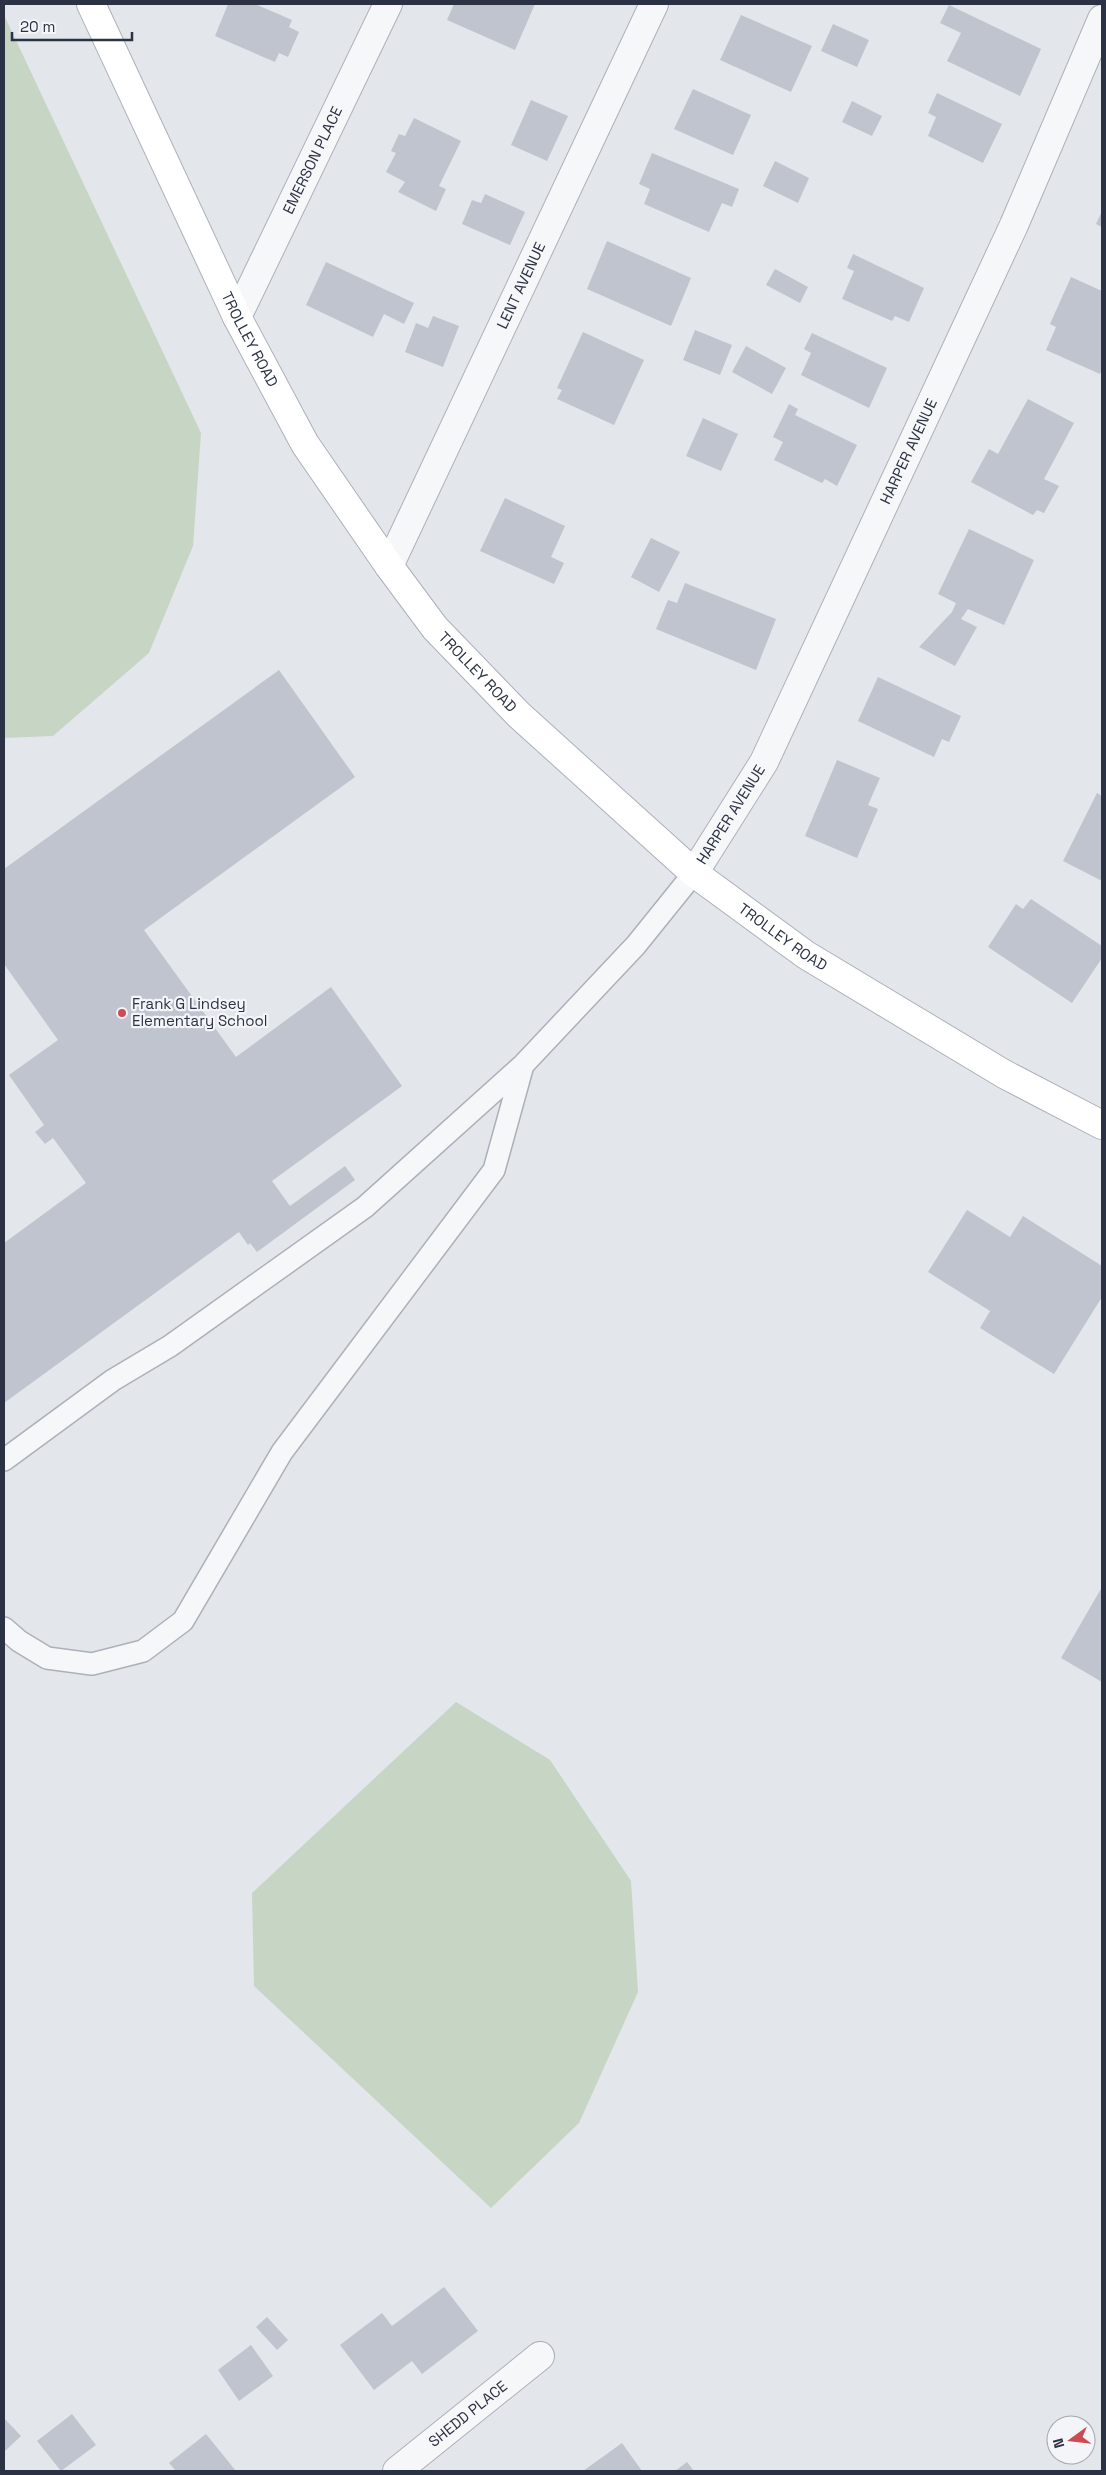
<svg xmlns="http://www.w3.org/2000/svg" width="1106" height="2475" viewBox="0 0 1106 2475" font-family="'Space Grotesk',sans-serif">
<style>
.green{fill:#c7d5c4}
.building{fill:#c0c4ce}
.lines{fill:none;stroke-linecap:round;stroke-linejoin:round}
.lane-casing{stroke:#acb0b9;stroke-width:24}
.street-casing{stroke:#acb0b9;stroke-width:30}
.secondary-casing{stroke:#acb0b9;stroke-width:30}
.lane{stroke:#f6f7f9;stroke-width:21}
.street{stroke:#f6f7f9;stroke-width:28}
.secondary{stroke:#fff;stroke-width:28}
.poi-dot{fill:#cc4b55;stroke:#f3f5f8;stroke-width:2}
.labels{text-anchor:middle;stroke-width:4.5;stroke-linejoin:round;paint-order:stroke}
.street-label{font-size:15px;fill:#2b3243;stroke:#f3f5f8}
.poi-label{font-size:15px;fill:#2b3243;stroke:#f3f5f8;text-anchor:start}
</style>
<rect width="100%" height="100%" fill="#e3e6eb"/>
<path class="green" d="M4,15L201,433L193,546L149,653L53,736L4,738Z
M456,1702L550,1760L631,1881L638,1992L579,2123L491,2208L254,1986L252,1893Z"/>
<path class="building" d="M228,4H255L292,20L289,27L299,32L288,57L279,53L275,62L215,36Z
M454,4H535L515,50L447,20Z
M949,5L1041,49L1020,96L947,61L961,33L940,23Z
M741,15L812,46L791,92L720,60Z
M833,24L869,40L857,67L821,51Z
M693,89L751,115L733,155L674,129Z
M937,93L1002,124L983,163L928,136L936,117L928,113Z
M531,100L568,116L547,161L511,145Z
M852,101L882,116L872,136L842,122Z
M414,118L461,141L439,186L446,189L436,211L398,192L405,182L386,172L396,153L391,151L399,134L405,136Z
M652,153L739,189L732,207L722,203L709,232L644,204L650,189L639,184Z
M775,161L809,178L798,203L763,186Z
M485,194L525,212L510,245L462,224L472,200L481,203Z
M1102,211V227L1096,224Z
M607,241L691,278L671,326L587,289Z
M853,254L924,288L909,322L895,316L892,321L842,299L854,271L847,268Z
M326,262L414,303L404,324L384,314L373,337L306,305Z
M775,269L808,287L800,303L766,285Z
M1071,277L1102,291V369L1100,374L1046,350L1056,327L1050,324Z
M433,316L459,326L443,367L405,352L416,323L428,328Z
M695,330L732,345L720,375L683,360Z
M583,332L644,360L614,425L557,399L562,390L557,388Z
M812,333L887,368L869,408L801,375L811,353L804,349Z
M746,346L786,368L772,394L732,372Z
M1028,399L1074,423L1044,479L1059,486L1044,513L1037,510L1033,515L971,482L989,449L998,454Z
M789,404L798,409L795,415L857,445L837,486L825,479L822,483L774,460L783,442L773,437Z
M703,418L738,434L721,471L686,456Z
M505,498L565,526L551,557L564,563L554,584L480,551Z
M969,529L1034,560L1004,625L968,609L961,619L977,627L955,666L919,647L952,612L956,603L938,594Z
M651,538L680,552L659,592L631,577Z
M685,583L776,619L756,670L656,629L668,600L677,603Z
M279,670L355,777L144,930L236,1057L331,987L402,1086L272,1181L290,1206L345,1166L355,1180L257,1252L250,1243L248,1245L239,1232L4,1403V1243L86,1183L53,1138L45,1144L35,1132L44,1125L9,1075L58,1040L4,964V869Z
M878,677L961,716L949,742L942,739L934,757L858,721Z
M837,760L880,778L868,805L878,809L857,858L805,836Z
M1097,793L1102,796V881L1063,861Z
M1031,899L1102,946V958L1072,1003L988,947L1016,904L1023,909Z
M967,1210L1010,1237L1023,1216L1102,1266V1297L1054,1374L980,1328L990,1311L928,1272Z
M1102,1587V1682L1061,1658Z
M444,2287L478,2331L422,2374L412,2361L374,2390L340,2345L382,2313L392,2326Z
M267,2317L288,2340L277,2350L256,2327Z
M251,2345L273,2376L239,2401L218,2370Z
M72,2414L96,2445L61,2471L37,2441Z
M4,2418L21,2436L4,2452Z
M206,2434L236,2471H176L169,2463Z
M622,2443L642,2471H583Z
M687,2462L694,2471H675Z"/>
<g class="lines">
<g class="lane-casing">
<path id="lane" d="M523,1065L636,945L694,873
M4,1460L113,1380L170,1346L365,1207L523,1065L494,1170L282,1452L183,1621L143,1651L92,1664L47,1658L19,1641L4,1628"/>
</g>
<g class="street-casing">
<g id="street">
<path id="s1" d="M237,317L388,4"/>
<path id="s2" d="M389,566L654,4"/>
<path id="s3" d="M694,873L764,762L1014,225L1102,19"/>
<path id="s4" d="M397,2471L540,2356"/>
</g>
</g>
<g class="secondary-casing">
<g id="secondary">
<path id="s5" d="M91,4L237,317L305,444L389,566L435,628L519,715L694,873L806,955L1004,1074L1102,1125"/>
</g>
</g>
<use href="#lane" class="lane"/>
<use href="#street" class="street"/>
<use href="#secondary" class="secondary"/>
</g>
<circle class="poi-dot" cx="122" cy="1013" r="5"/>
<g class="labels">
<g class="street-label">
<text dy="5" stroke="none"><textPath href="#s1" startOffset="174">EMERSON PLACE</textPath></text>
<text dy="5" stroke="none"><textPath href="#s2" startOffset="310">LENT AVENUE</textPath></text>
<text dy="5" stroke="none"><textPath href="#s5" startOffset="371">TROLLEY ROAD</textPath></text>
<text dy="5" stroke="none"><textPath href="#s3" startOffset="474">HARPER AVENUE</textPath></text>
<text dy="5" stroke="none"><textPath href="#s5" startOffset="776">TROLLEY ROAD</textPath></text>
<text dy="5" stroke="none"><textPath href="#s3" startOffset="69">HARPER AVENUE</textPath></text>
<text dy="5" stroke="none"><textPath href="#s5" startOffset="1181">TROLLEY ROAD</textPath></text>
<text dy="5" stroke="none"><textPath href="#s4" startOffset="91">SHEDD PLACE</textPath></text>
</g>
<g class="poi-label">
<text x="132" y="1009">Frank G Lindsey<tspan x="132" dy="17">Elementary School</tspan></text>
</g>
</g>
<rect width="1106" height="2475" fill="none" stroke="#2b3243" stroke-width="10"/>
<g transform="translate(1071 2440) rotate(255)"><circle r="24" fill="#f3f5f8" stroke="#a3a7b0"/>
<path d="M0-4L9 19L0 12L-9 19Z" fill="#cc4b55"/>
<text y="-8" font-size="14" font-weight="bold" text-anchor="middle" fill="#2b3243">N</text>
</g>
<path d="M12 32v8h120v-8" fill="none" stroke="#2b3243" stroke-width="2.5"/>
<text x="20" y="32" font-size="15" fill="#2b3243" stroke="#f3f5f8" stroke-width="4" paint-order="stroke">20 m</text>
</svg>
